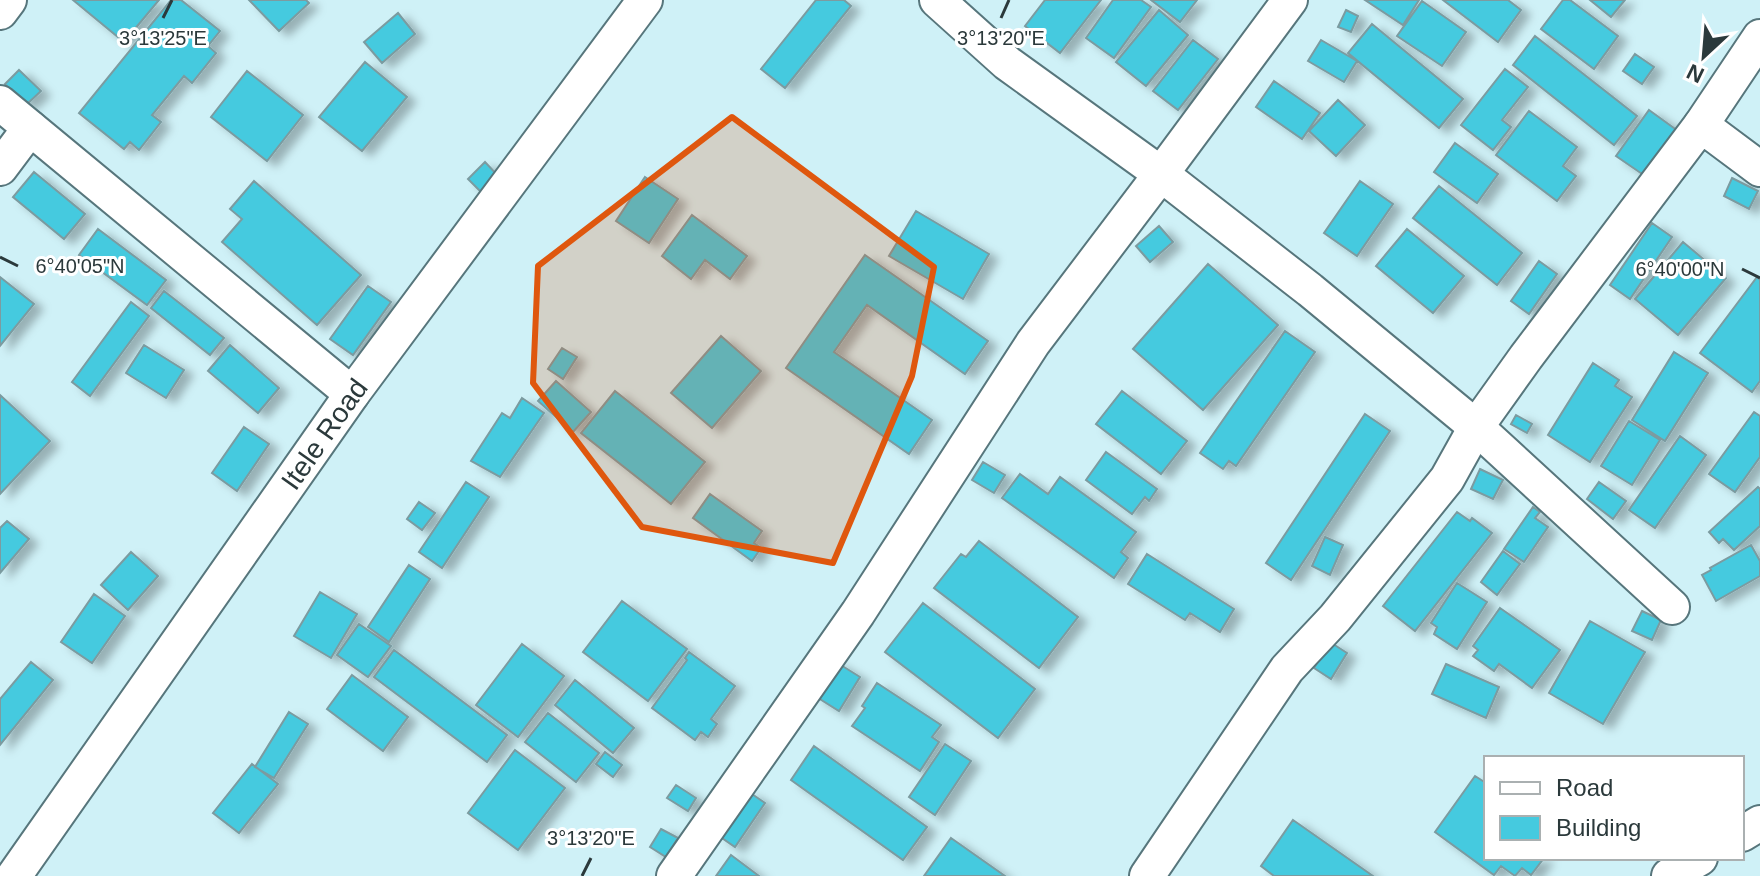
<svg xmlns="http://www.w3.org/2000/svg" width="1760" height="876" viewBox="0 0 1760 876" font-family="Arial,sans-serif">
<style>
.building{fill:#45cadf;stroke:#7b9ba0;stroke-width:2;filter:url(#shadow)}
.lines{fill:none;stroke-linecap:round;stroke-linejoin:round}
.street-casing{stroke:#57767c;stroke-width:38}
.street{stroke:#fff;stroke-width:34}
.marked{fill:#df570e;fill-opacity:0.2;stroke:#df570e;stroke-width:6;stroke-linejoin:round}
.ticks{fill:none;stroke:#2b393b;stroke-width:3}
.labels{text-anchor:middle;stroke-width:6;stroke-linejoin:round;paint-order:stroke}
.street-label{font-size:28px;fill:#2b393b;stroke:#fff}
.ticks-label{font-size:20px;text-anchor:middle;fill:#2b393b;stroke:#fff;stroke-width:6;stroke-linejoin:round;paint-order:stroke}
</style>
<defs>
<filter id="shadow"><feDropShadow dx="9" dy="5" stdDeviation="4" flood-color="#0004"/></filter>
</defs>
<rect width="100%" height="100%" fill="#cff1f7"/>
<path class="building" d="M73,0H159L124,42Z
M171,0H181L220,31L208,46L216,53L192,83L184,76L152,115L161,122L139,150L130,142L124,149L79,113Z
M249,0H306L309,3L279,31Z
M816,0H844L851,6L785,88L761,69Z
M1045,0H1101L1060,53L1025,26Z
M1113,0H1141L1151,7L1114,58L1086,38Z
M1151,0H1197L1180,22Z
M1365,0H1419L1403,25Z
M1443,0H1508L1521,10L1498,42Z
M1563,0H1570L1618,36L1594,69L1541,29Z
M1590,0H1625L1611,17Z
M1422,1L1466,32L1442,66L1397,36Z
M1159,10L1188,35L1146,86L1116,62Z
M1346,10L1358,16L1351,32L1338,27Z
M398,13L415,34L382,63L364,42Z
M1372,24L1463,99L1439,128L1348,53Z
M1535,36L1637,116L1614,145L1513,65Z
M1193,40L1218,59L1178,110L1153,91Z
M1321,40L1357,61L1344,82L1308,61Z
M1635,54L1654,67L1642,84L1623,71Z
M365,62L407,97L362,151L319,117Z
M1505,69L1528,87L1502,120L1511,127L1493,150L1461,125Z
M19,70L41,91L26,105L5,84Z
M247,71L303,115L267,161L211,117Z
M1274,81L1320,113L1302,139L1256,107Z
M1338,100L1365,125L1336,156L1309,131Z
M1649,110L1678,131L1645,176L1616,156Z
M1529,111L1577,147L1563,166L1576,176L1557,201L1496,155Z
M1455,143L1498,174L1477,203L1434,172Z
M485,162L501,179L484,195L468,179Z
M34,172L85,214L64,239L13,197Z
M645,177L678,199L649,243L616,221Z
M1732,178L1758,191L1749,209L1724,196Z
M254,181L361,275L317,325L222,242L242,219L230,209Z
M1360,181L1393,204L1357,256L1324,233Z
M1439,186L1522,253L1497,285L1413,218Z
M916,211L989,254L963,299L889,256Z
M692,215L747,256L730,279L705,260L691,279L662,256Z
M1652,223L1672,237L1630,299L1610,285Z
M1159,226L1173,242L1150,262L1136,246Z
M98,229L166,280L147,305L79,255Z
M1407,229L1464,276L1433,313L1376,266Z
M1683,242L1726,278L1678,335L1635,299Z
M865,255L988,341L965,374L867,305L834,352L932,420L909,454L786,368Z
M1539,261L1557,274L1529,314L1511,301Z
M1208,264L1278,325L1203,410L1133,349Z
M0,277L34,304L0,346Z
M1757,277L1760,280V381L1752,392L1700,353Z
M368,286L391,302L353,355L330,339Z
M164,291L224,338L210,355L151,308Z
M131,302L149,316L90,396L72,382Z
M1285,331L1315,352L1236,466L1229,461L1223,469L1200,453Z
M721,336L761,371L712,428L671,393Z
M144,345L184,370L166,398L126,373Z
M230,345L279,388L258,413L208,371Z
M562,348L577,357L563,379L548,369Z
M1674,352L1708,373L1665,441L1632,420Z
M1593,363L1619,380L1615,386L1632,397L1590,462L1548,435Z
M556,381L591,412L573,432L538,401Z
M615,391L705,462L671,504L581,433Z
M1122,391L1187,441L1161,474L1096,424Z
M0,395L50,441L0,494Z
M522,398L544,413L500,477L471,461L502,413L510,418Z
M1754,412L1760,416V457L1735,492L1709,474Z
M1365,414L1390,431L1291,580L1266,563Z
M1516,415L1532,424L1527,433L1511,424Z
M1629,421L1660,440L1632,485L1601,466Z
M244,427L269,444L237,491L212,473Z
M1680,436L1706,455L1655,528L1629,510Z
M1106,452L1157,489L1149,501L1145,497L1132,514L1086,480Z
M983,462L1005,475L994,493L972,480Z
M1480,469L1503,480L1493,499L1471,489Z
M1020,474L1048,494L1060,477L1136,532L1121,552L1128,558L1114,578L1002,498Z
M466,482L489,497L442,568L419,552Z
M1599,482L1626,501L1613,519L1587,499Z
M1758,487L1760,489V526L1734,550L1723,539L1719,543L1709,532Z
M710,494L762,531L754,543L761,548L752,561L693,518Z
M419,502L435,513L422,530L407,519Z
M1533,507L1540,512L1535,518L1548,527L1524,562L1504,549Z
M1457,512L1470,521L1472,518L1492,533L1415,631L1383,606Z
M7,521L29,539L0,573V528Z
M1325,537L1343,545L1330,575L1312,566Z
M979,541L1078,617L1039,668L934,588L961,554L966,557Z
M1751,545L1760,561V576L1716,601L1702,575L1711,570L1710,568Z
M1503,551L1520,564L1497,595L1481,582Z
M131,552L158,576L128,610L101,585Z
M1147,554L1234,609L1220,632L1190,613L1185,620L1128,584Z
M409,565L430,579L389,642L368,627Z
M1457,583L1487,602L1457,649L1434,634L1437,627L1431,623Z
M320,592L357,614L331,658L294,636Z
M94,594L125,616L92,663L61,642Z
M622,601L687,649L648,701L583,652Z
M923,603L1035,689L998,738L885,652Z
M1500,608L1560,650L1532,688L1499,664L1494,671L1473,656L1478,650L1473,646Z
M1642,611L1661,620L1652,640L1632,631Z
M1590,621L1645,652L1603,724L1549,693Z
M359,624L391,646L368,677L337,655Z
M1330,642L1347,653L1331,679L1314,668Z
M522,644L564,676L518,737L476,705Z
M394,650L507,735L487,762L374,677Z
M689,652L735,686L711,719L717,724L708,737L701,732L695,740L652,708L687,660L685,658Z
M31,662L53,680L0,745V699Z
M836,662L860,677L839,711L815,696Z
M1446,664L1499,687L1486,718L1432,694Z
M352,675L408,717L383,751L327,709Z
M575,680L634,728L613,753L555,705Z
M877,683L941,725L932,737L939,742L920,771L852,726L865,708L862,706Z
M289,712L308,724L274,778L255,767Z
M548,713L599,753L576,782L525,742Z
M945,744L971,761L935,815L909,797Z
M814,746L927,827L903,860L791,780Z
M515,750L565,788L518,850L468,813Z
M605,752L622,765L613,777L596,764Z
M252,764L278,784L239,833L213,813Z
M1475,776L1486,783V858H1544L1531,875L1522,868L1515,876L1501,866L1494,875L1435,832Z
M676,785L696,798L688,811L667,798Z
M749,792L765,803L735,847L719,836Z
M1293,820L1373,876H1274L1261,866Z
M661,829L678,838L666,857L650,847Z
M951,838L1005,876H924Z
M731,855L759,876H716Z"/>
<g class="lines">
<g class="street-casing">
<g id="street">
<path d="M937,0L1007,63L1161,174L1310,290L1476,427L1672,607"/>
<path d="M0,12L9,0"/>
<path d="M0,103L352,394"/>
<path d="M1701,125L1760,37"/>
<path d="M0,168L30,128"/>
<path d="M1742,834L1760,823"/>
<path id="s1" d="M14,876L352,394L645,0"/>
<path d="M674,876L858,613L1033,343L1161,174L1290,0"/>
<path d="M1147,876L1287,669L1335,618L1447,479L1476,427L1526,357L1701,125L1760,169"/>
<path d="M1669,876L1700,858"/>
</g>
</g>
<use href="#street" class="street"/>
</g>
<path class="marked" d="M732,117L934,267L912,376L833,563L642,527L533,383L538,266Z"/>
<path class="ticks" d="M163,18L172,0M1001,18L1009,0M0,257L18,266M1742,269L1760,278M582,876L591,858"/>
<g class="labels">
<g class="street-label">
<text dy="10" stroke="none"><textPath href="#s1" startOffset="540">Itele Road</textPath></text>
</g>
</g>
<g class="ticks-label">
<text x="163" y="45">3°13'25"E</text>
<text x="1001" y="45">3°13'20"E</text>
<text x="80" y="273">6°40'05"N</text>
<text x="1680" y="276">6°40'00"N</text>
<text x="591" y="845">3°13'20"E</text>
</g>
<rect x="1484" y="756" width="260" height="104" fill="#ffffff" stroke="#aab0b1" stroke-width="2"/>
<rect x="1500" y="782" width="40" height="12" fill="#ffffff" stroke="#aab0b1" stroke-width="2"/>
<text x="1556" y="796" font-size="24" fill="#2b393b">Road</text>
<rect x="1500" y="816" width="40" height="24" fill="#45cadf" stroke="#aab0b1" stroke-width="2"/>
<text x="1556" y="836" font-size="24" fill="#2b393b">Building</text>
<g transform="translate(1704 56) rotate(206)" stroke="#ffffff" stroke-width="6" paint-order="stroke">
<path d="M0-6L14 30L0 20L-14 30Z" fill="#2b393b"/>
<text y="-12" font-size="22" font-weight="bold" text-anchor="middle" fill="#2b393b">N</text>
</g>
</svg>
